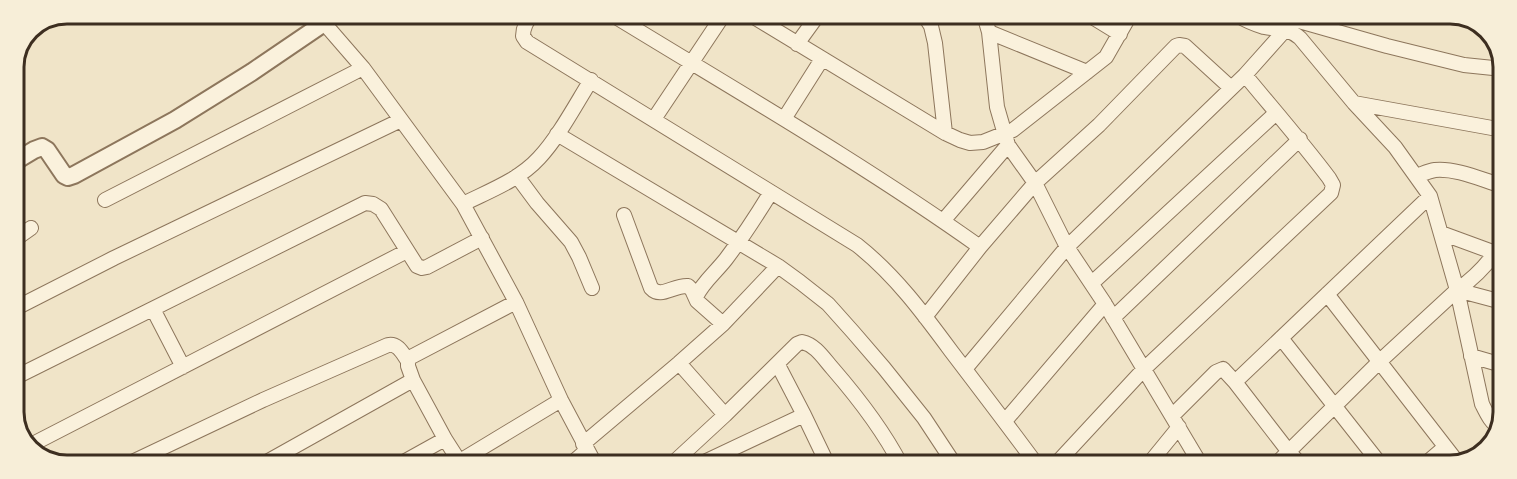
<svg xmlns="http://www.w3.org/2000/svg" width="1517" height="479" viewBox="0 0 1517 479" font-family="'Times New Roman',serif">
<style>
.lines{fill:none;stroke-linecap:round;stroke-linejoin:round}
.minor-casing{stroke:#8d765c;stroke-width:16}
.tertiary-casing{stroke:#8d765c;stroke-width:20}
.minor{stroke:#faf1dc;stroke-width:14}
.tertiary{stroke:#faf1dc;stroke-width:16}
.rim{fill:none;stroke:#3d2e20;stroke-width:3}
</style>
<rect width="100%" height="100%" fill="#f0e4c8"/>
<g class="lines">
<g class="minor-casing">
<path id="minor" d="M532,14C527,21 523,27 523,36L527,42L857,245C895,275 923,313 951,351C980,389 1009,427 1037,465
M611,14C735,90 862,163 980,247
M749,14L945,133L960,140L970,143L983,142L1013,130L1106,57L1130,15
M924,15L931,26L935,43L945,133
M984,15L989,32L997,107L1008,145L1035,183L1067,247L1105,304L1201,465
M1089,15L1120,34
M1237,15C1245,20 1254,24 1264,27C1279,30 1287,27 1300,38L1354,103L1395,147L1430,196L1457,290L1482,404C1487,414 1491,423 1500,428
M1292,19L1387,46L1464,65L1503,69
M324,23L363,68L463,204L516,302L561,400L595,464
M989,32L1087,72
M797,44L818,15
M1354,103L1503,130
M654,119L724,14
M784,119L822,59
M557,134L778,266L800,282L828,304L853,332L884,368L924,418L955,465
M517,176L537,203L571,242L579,257L592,288
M1416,176C1422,174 1429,171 1435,170C1457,168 1482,180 1503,186
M105,200L363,68
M463,204C489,191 519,180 539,158C558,138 576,104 591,80
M624,215L651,288C661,299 673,285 688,286L692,290L697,301L723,324
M943,221L1008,145
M1441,233L1501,255
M14,240L31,228
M1092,283L1276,113
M1457,290L1502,302
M1327,294L1458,463
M696,297C702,283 716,272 726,259C742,238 757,215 771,192
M14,309L114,258L401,120
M153,309L183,367
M925,317L980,247L1035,183L1099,125L1176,46L1179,45L1185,46L1231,88
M1113,318L1300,139
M1281,338L1381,465
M1471,356L1502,365
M679,363L725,415
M778,365L804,415
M965,369L1067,247L1245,75L1286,29L1295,15
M14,378L365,203L373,204L381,209L417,266L422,268L427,267L482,238
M1235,382L1430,196
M1172,416L1216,372L1223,369L1235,382L1289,452L1301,465
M1005,421L1105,304
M583,444L679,363L723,324L778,266
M27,447L407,251
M460,461L561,400
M128,464L263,400L388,345C398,343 403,354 408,361
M263,464L413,380
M400,464L445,439
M461,464L445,439L413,380L408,366V361L411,357L516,302
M571,464L587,450
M672,464L725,415L797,344L802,342C816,345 824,359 833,369C859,399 883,430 901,465
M700,464L804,415L828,465
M1055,465L1144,369L1331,193L1333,185L1329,178C1302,142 1273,109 1245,75
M1148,465L1179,427
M1275,465L1379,362L1457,290C1473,279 1484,268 1495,253
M1424,465L1445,447"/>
</g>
<g class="tertiary-casing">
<path id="tertiary" d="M14,162L34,150L42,147L47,150L64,175L68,177L74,175L175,120L252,72L324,23L333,14"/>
</g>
<use href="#minor" class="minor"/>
<use href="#tertiary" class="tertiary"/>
</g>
<path d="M0 0H1517V479H0ZM67 24H1450A43 43 0 0 1 1493 67V412A43 43 0 0 1 1450 455H67A43 43 0 0 1 24 412V67A43 43 0 0 1 67 24Z" fill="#f7eed8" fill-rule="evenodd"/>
<path class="rim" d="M67 24H1450A43 43 0 0 1 1493 67V412A43 43 0 0 1 1450 455H67A43 43 0 0 1 24 412V67A43 43 0 0 1 67 24Z"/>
</svg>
